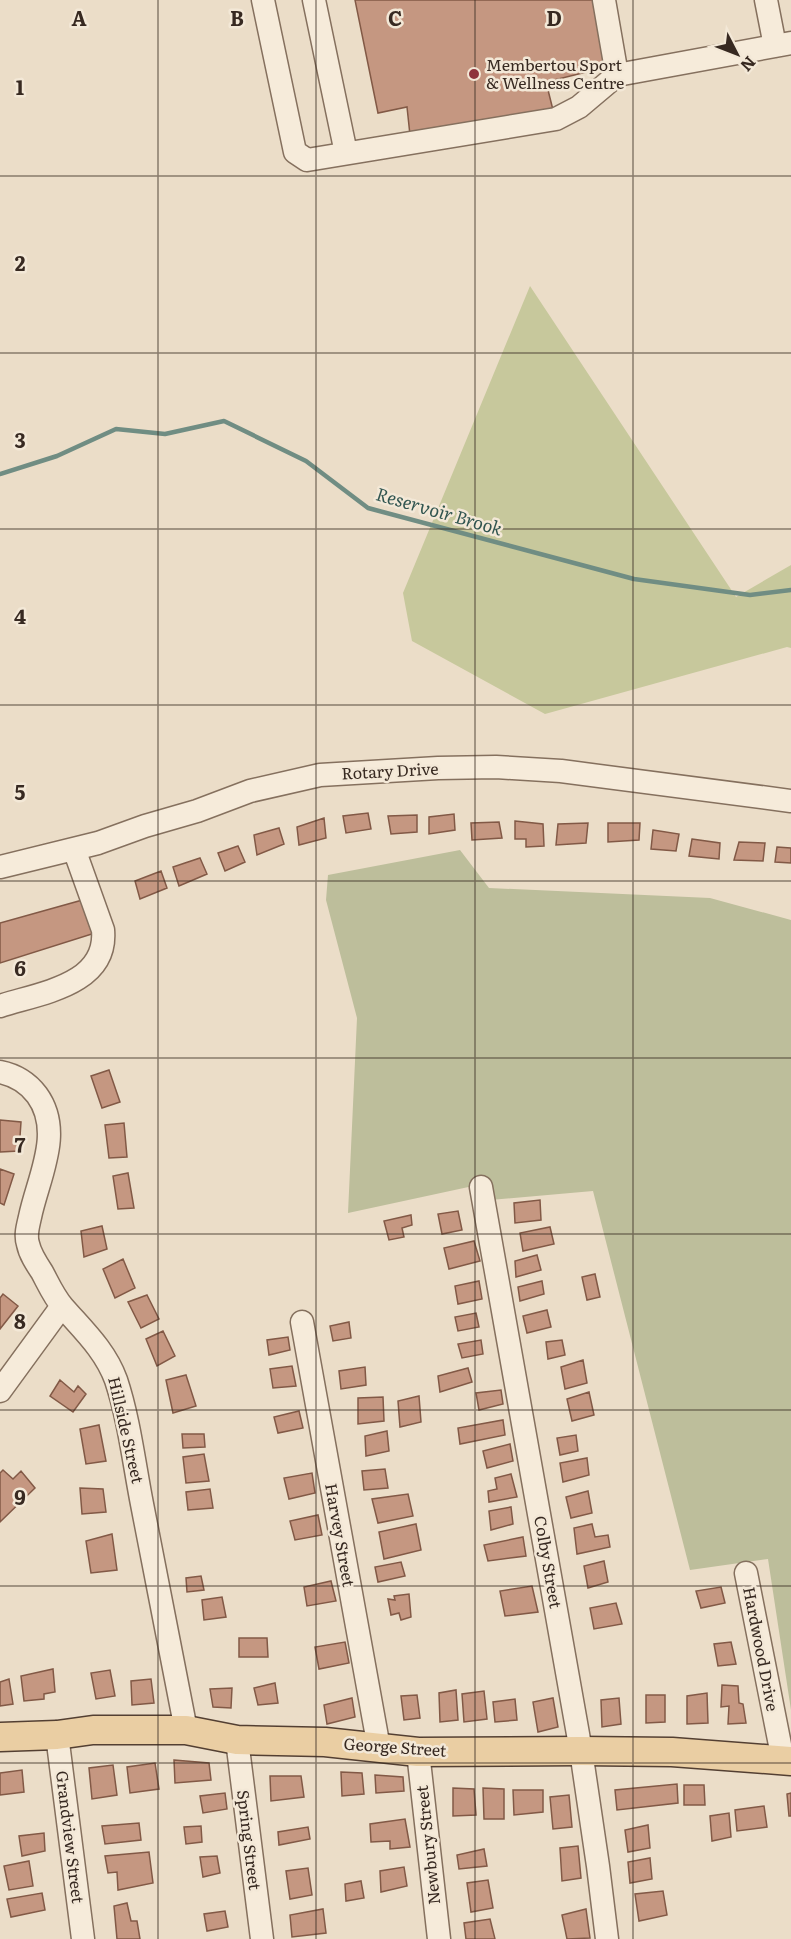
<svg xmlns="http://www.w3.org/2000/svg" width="791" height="1939" viewBox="0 0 791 1939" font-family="Literata,serif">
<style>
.green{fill:#c7c89c}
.cemetery{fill:#bdbe9b}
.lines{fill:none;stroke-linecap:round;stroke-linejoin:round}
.stream{stroke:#708d83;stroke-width:4.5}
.building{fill:#c59781;stroke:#825946;stroke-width:1.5}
.minor-casing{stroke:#85705e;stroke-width:25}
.major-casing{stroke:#533f32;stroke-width:31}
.minor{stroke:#f6ebda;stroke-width:22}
.major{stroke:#eacea3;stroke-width:28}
.grid{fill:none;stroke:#372921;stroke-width:1.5;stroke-opacity:0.55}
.poi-dot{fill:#8f343c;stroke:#f3e8d7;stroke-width:2}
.labels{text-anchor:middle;stroke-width:5;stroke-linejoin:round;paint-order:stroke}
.poi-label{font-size:16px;fill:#372921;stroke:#f3e8d7;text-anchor:start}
.street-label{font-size:16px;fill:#372921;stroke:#f3e8d7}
.water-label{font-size:18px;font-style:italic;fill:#315550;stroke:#f3e8d7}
.grid-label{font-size:20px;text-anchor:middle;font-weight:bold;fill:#372921;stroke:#f3e8d7;stroke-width:5;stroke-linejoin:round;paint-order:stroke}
</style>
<rect width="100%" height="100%" fill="#ebddc8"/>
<path class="green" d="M530,286L736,597L791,565V648L787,647L545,714L412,641L403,593Z"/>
<path class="cemetery" d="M460,850L489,888L710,898L791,920V1710L768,1559L690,1570L593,1191L490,1200L487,1183L348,1213L357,1018L326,900L328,875Z"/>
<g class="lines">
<path class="stream" d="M0,474L57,456L116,429L165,434L224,421L306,461L368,508L634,579L750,595L791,590"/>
</g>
<path class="building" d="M355,0H595L611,66L546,82L553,110L410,135L407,107L378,113Z
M368,813L371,829L346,833L343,816Z
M454,814L455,830L429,834V817Z
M417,815V832L391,834L388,816Z
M324,818L326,838L299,845L297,827Z
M515,821L543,824L544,846L526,847V839H515Z
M499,822L502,838L472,840L471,823Z
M588,823L586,843L556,845L558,824Z
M608,823H640L639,840L608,842Z
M279,828L284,844L257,855L254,835Z
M653,830L679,834L676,851L651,849Z
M692,839L720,843L719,859L689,856Z
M739,842L765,843L763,861L734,860Z
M238,846L245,862L225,871L218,853Z
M777,847L791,848V863L775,862Z
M200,858L207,874L179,886L173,867Z
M161,871L167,888L140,899L135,881Z
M86,899L95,933L0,963V923Z
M109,1070L120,1102L102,1108L91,1076Z
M0,1120L21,1122L19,1151L0,1152Z
M124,1123L127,1157L109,1158L105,1125Z
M0,1169L14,1174L4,1205L0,1203Z
M128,1173L134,1208L118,1209L113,1176Z
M540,1200L541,1220L515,1223L514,1203Z
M458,1211L462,1230L442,1234L438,1214Z
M411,1215L412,1225L402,1228L404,1237L389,1240L384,1221Z
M102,1226L107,1249L84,1257L81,1231Z
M550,1227L554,1244L523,1251L520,1233Z
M474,1241L480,1261L449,1269L444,1248Z
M537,1255L541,1270L516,1277L515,1261Z
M123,1259L135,1288L115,1298L103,1269Z
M595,1274L600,1297L587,1300L582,1277Z
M479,1281L482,1299L458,1304L455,1286Z
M542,1281L544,1294L520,1301L518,1287Z
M3,1294L18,1306L0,1329V1298Z
M147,1295L159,1319L141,1328L128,1302Z
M547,1310L551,1327L527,1333L523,1316Z
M476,1313L479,1327L458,1331L455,1317Z
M349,1322L351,1338L333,1341L330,1326Z
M163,1331L175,1356L157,1366L146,1339Z
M288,1337L290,1350L269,1355L267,1340Z
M481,1340L483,1354L462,1358L458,1344Z
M562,1340L565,1355L548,1359L546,1342Z
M583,1360L587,1383L565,1389L561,1367Z
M292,1366L296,1386L273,1388L270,1369Z
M365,1367L366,1385L341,1389L339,1371Z
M468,1368L472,1382L440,1392L438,1376Z
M186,1375L196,1406L173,1413L166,1380Z
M60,1380L74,1392L78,1386L86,1394L73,1412L50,1396Z
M501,1390L503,1404L479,1410L476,1393Z
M589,1392L594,1415L572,1421L567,1399Z
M419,1396L421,1422L400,1427L398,1401Z
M383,1397L384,1421L358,1424V1398Z
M299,1411L303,1428L278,1433L274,1417Z
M503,1420L505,1435L460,1444L458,1428Z
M99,1425L106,1461L86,1464L80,1429Z
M387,1431L389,1451L366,1456L365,1436Z
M182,1434H204L205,1447L183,1448Z
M576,1435L578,1451L560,1455L557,1438Z
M510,1444L513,1461L487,1468L483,1451Z
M204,1454L209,1481L186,1483L183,1457Z
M587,1458L589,1475L563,1482L560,1463Z
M385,1469L388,1488L364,1490L362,1471Z
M3,1470L13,1479L21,1471L35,1488L0,1522V1473Z
M312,1473L315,1493L289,1499L284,1478Z
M511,1474L517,1497L489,1502L488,1491L497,1489L495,1478Z
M80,1488L103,1489L106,1512L82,1514Z
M210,1489L213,1508L188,1510L186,1492Z
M588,1491L592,1513L571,1518L566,1497Z
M408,1494L413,1516L378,1523L372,1499Z
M511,1507L513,1524L491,1530L489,1511Z
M318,1515L322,1535L295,1540L290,1521Z
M416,1524L421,1550L384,1559L379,1532Z
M592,1524L595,1537L608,1535L610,1547L577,1554L574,1528Z
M112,1534L117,1570L91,1573L86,1541Z
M523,1537L526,1556L488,1561L484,1545Z
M604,1561L608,1582L588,1588L584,1566Z
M401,1562L405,1576L378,1582L375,1567Z
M201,1576L204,1590L187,1592L186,1578Z
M331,1581L336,1601L307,1606L304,1587Z
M532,1586L538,1612L505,1616L500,1591Z
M721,1587L725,1603L701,1608L696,1591Z
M409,1594L411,1617L401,1620L399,1613L391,1615L388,1599L395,1600L394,1596Z
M222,1597L226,1617L204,1620L202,1600Z
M616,1603L622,1624L594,1629L590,1608Z
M239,1638H267L268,1657H239Z
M345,1642L349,1663L319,1669L315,1647Z
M731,1642L736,1664L718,1666L714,1644Z
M53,1669L55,1692L44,1694V1699L24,1701L21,1676Z
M110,1670L115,1696L96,1699L91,1673Z
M9,1679L13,1704L0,1706V1682Z
M151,1679L154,1703L132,1705L131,1681Z
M275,1683L278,1703L258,1705L254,1688Z
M722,1685L738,1686L739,1703L743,1704L746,1723L728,1724L729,1706L721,1707Z
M232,1688L231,1708L213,1707L210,1689Z
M456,1690L458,1720L440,1722L439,1693Z
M484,1691L487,1719L464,1722L462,1694Z
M707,1693L708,1723L687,1724V1696Z
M417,1695L420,1718L404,1720L401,1696Z
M646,1695H665V1722L646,1723Z
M352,1698L355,1717L327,1724L324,1705Z
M553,1698L558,1727L538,1732L533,1702Z
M619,1698L621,1724L602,1727L601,1700Z
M515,1699L517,1720L495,1722L493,1702Z
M174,1760L209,1763L211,1780L175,1783Z
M155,1763L159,1789L130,1793L127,1767Z
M113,1765L117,1795L92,1799L89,1768Z
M22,1770L24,1792L0,1795V1773Z
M341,1772L362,1773L364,1794L342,1796Z
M375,1775L403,1777L404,1791L376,1793Z
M270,1776H301L304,1797L271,1801Z
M677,1784L678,1803L617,1810L615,1790Z
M684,1785H704L705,1805H684Z
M453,1788L474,1789L476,1815L453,1816Z
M483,1788L504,1789V1819H484Z
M513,1790H543V1812L514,1815Z
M225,1793L227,1809L203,1813L200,1796Z
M791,1793V1816H789L787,1794Z
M569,1795L572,1827L553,1829L550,1797Z
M764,1806L767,1827L737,1831L735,1810Z
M729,1813L731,1837L712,1841L710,1816Z
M405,1819L410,1847L390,1849V1841L371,1842L370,1824Z
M139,1823L141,1840L105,1844L102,1826Z
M648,1825L650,1848L628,1852L625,1830Z
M201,1826L202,1842L186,1844L184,1827Z
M308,1827L310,1839L279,1845L278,1832Z
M44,1833L45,1851L22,1856L19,1836Z
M578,1846L581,1878L562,1881L560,1848Z
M484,1849L487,1866L459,1869L457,1855Z
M149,1852L153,1883L118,1890L117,1872L108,1873L105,1856Z
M217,1856L220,1873L203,1877L200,1857Z
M650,1858L652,1879L630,1883L628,1862Z
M29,1861L33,1886L9,1890L4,1866Z
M404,1867L407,1886L381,1892L380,1871Z
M308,1868L312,1895L290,1899L286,1871Z
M488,1880L493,1908L471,1912L467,1883Z
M361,1881L364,1898L346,1901L345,1884Z
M663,1891L667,1915L639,1921L635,1894Z
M42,1893L45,1910L11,1917L7,1899Z
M127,1903L131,1921H137L140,1939H117L114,1906Z
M323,1909L326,1933L292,1937L290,1915Z
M586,1909L590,1938L567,1939L562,1915Z
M225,1911L228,1927L207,1931L204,1914Z
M490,1919L495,1939H466L464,1923Z"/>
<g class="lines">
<g class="minor-casing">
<path id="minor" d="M263,0L295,152L307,160L556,119L579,107L617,75L791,43
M314,0L346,153
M604,0L617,75
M766,0L775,46
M0,867L98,843L145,826L197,811L250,791L320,775L438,768L496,767L561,771L791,801
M0,1006C40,993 108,985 103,930L74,849
M0,1072C15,1075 28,1083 37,1095C64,1132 38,1178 30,1217C28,1226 25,1235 28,1244C30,1254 36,1263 42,1272C48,1283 54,1297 63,1307C83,1330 105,1350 116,1380C129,1419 134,1463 142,1504C157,1579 171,1655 186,1730
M481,1187L581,1751L598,1866L607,1939
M302,1322L379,1748
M0,1391L62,1306
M746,1573L783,1760
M57,1735L83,1939
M237,1740L262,1939
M418,1752L439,1939"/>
</g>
<g class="major-casing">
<path id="major" d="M0,1737L57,1735L93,1730H186L237,1740L325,1742L418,1752L581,1751L672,1752L791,1761"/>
</g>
<use href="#minor" class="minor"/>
<use href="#major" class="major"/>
</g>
<path class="grid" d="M158,0V1939M316,0V1939M475,0V1939M633,0V1939M0,176H791M0,353H791M0,529H791M0,705H791M0,881H791M0,1058H791M0,1234H791M0,1410H791M0,1586H791M0,1763H791"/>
<circle class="poi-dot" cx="474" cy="74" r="6"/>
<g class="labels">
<g class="poi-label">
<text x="486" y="71">Membertou Sport<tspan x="486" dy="18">&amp; Wellness Centre</tspan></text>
</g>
<g class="street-label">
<text transform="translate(390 771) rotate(-3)" y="6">Rotary Drive</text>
<text transform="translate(126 1430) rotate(77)" y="6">Hillside Street</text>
<text transform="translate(340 1535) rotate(80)" y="6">Harvey Street</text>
<text transform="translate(548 1562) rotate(80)" y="6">Colby Street</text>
<text transform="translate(761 1649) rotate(79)" y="6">Hardwood Drive</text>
<text transform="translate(395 1747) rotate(4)" y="6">George Street</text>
<text transform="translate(70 1837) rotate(83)" y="6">Grandview Street</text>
<text transform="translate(249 1840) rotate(83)" y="6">Spring Street</text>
<text transform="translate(428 1845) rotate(-96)" y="6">Newbury Street</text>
</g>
<g class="water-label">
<text transform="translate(439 512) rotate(16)" y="6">Reservoir Brook</text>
</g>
</g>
<g class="grid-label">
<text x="79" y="26">A</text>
<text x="237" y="26">B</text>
<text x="395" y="26">C</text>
<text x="554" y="26">D</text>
<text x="20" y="95">1</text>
<text x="20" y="271">2</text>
<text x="20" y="448">3</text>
<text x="20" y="624">4</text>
<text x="20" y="800">5</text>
<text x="20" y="976">6</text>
<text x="20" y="1153">7</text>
<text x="20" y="1329">8</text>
<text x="20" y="1505">9</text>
</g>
<g transform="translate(737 54) rotate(132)" stroke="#f3e8d7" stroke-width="4.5" paint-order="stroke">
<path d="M0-4.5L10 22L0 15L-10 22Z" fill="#372921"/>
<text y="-9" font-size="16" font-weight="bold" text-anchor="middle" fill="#372921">N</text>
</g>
</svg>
